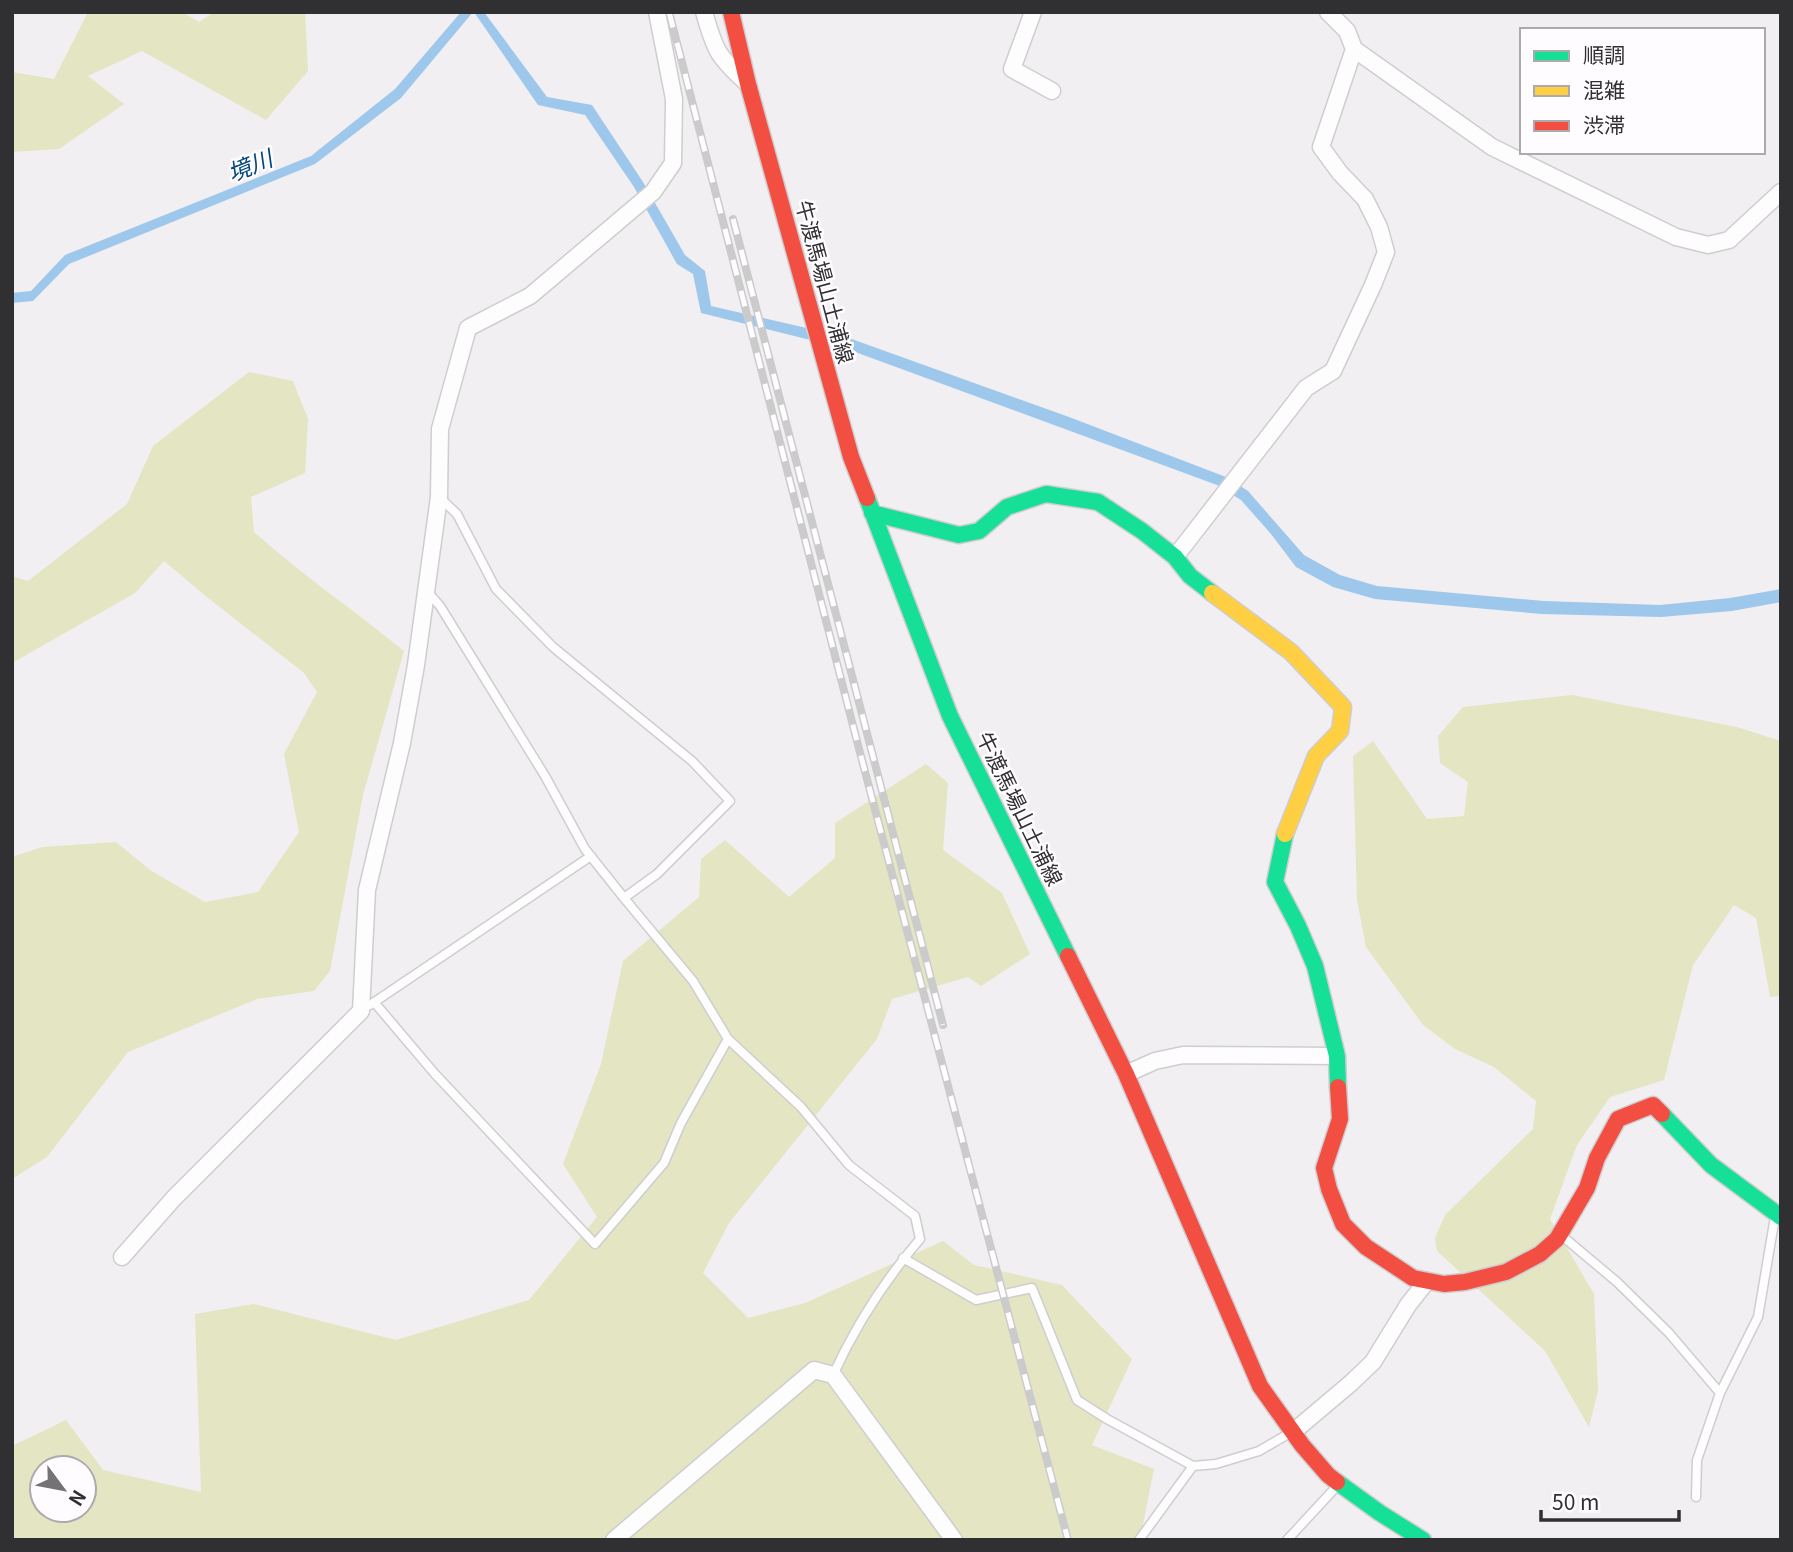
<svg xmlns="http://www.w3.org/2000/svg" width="1793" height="1552" viewBox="0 0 1793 1552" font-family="Georgia,'Noto Sans JP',serif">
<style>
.green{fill:#e4e5c2;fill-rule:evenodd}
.water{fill:#9ec7ec}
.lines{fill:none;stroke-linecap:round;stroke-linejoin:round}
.lane-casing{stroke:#cfcdcf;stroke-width:11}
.street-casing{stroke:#cfcdcf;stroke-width:19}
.fast-casing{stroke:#cfcdcf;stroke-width:19}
.slow-casing{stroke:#cfcdcf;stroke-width:19}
.jam-casing{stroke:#cfcdcf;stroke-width:19}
.lane{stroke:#fdfdfd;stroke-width:8}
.street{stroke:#fdfdfd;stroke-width:16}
.fast{stroke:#16e098;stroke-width:16}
.slow{stroke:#ffcf43;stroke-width:16}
.jam{stroke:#f24e42;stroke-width:16}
.rail-casing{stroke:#cccbcc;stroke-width:8}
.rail{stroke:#fffcff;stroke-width:5;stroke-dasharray:16;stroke-linecap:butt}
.labels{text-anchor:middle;stroke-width:5;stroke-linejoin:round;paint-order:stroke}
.street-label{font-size:21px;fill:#302f31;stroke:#fffcff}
.water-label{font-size:23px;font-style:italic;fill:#004878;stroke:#fffcff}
</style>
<rect width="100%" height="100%" fill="#f1eff2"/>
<path class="green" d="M88,12H182L199,22L214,12H305L308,71L266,120L142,51L88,76L124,104L59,149L12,152V72L54,79Z
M249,372L293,381L308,419L305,473L251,497L254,532C302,575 355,611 404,651L363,795L330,971L314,991L257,999L128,1052L47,1157L12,1179V857L42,847L116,842L150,870L205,902L258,892L299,832L284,754L317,692L304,673L207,597L164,561L135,593L12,663V576L28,581L127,504L153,446Z
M1572,695L1737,727L1781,741V996L1770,997L1756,918L1734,905L1693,965L1664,1080L1610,1097L1577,1145L1550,1219L1594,1294L1598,1391L1589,1427L1545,1351L1437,1251L1435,1238L1445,1215L1533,1129L1536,1101L1494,1067L1455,1049L1423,1025L1366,947L1357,900L1353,756L1373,741L1427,819L1464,816L1468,782L1440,763L1438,736L1463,707Z
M926,764L948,783L943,850L1002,893L1030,954L981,986L968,977L892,999L877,1039L729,1223L703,1273L748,1318L805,1303L943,1241L974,1265L1062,1285L1132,1359L1092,1445L1154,1469L1140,1540H12V1446L66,1420L103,1470L201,1492L195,1314L254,1304L396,1340L529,1300L597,1217L563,1164L601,1064L623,961L699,897L701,859L725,840L789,897L835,858V823ZM42,1468H84V1510H42Z"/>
<path class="water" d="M461,12H473L401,98L315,164L69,264L33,301L12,303V293L31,291L65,255L311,156L395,89Z
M474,12H484L547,97L592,105L643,182L685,255L705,271L711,306L846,337L1069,417L1226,477L1248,491L1304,555L1340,575L1377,586L1544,601L1660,605L1730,598L1781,589V602L1732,611L1661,617L1542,614L1375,599L1333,587L1296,567L1271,534L1241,500L1217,485L847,349L701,313L693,274L677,264L634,187L585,115L538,105Z"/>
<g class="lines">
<g class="lane-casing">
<path id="lane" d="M427,591L440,606L545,776L585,849L624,898L657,874L730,801L692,761L553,647L496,589L457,514L439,497
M624,898L693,981L728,1039L801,1107L849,1165L915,1216L920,1239C885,1280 855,1327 833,1375
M374,1002L435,1074L595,1244L664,1163L681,1123L728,1039
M370,1005L591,856
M1561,1235L1617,1282L1669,1333L1720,1393
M903,1258L976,1300L1032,1288L1077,1400L1107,1419L1193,1466L1216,1464L1259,1451L1290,1433
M1696,1497L1697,1460L1720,1393L1758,1317L1775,1217
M1139,1540L1193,1466
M1287,1540L1337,1486"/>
</g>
<g class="street-casing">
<path id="street" d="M704,12C715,51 718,57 748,84
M1033,12L1012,69L1052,91
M1328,12L1347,31L1354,49L1492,147L1676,237L1708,245L1729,240L1781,192
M1175,557L1306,388L1333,371L1373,285L1386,252L1379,227L1365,199L1340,173L1321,147L1354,49
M1126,1074L1155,1061L1183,1055L1337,1056
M122,1257L174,1198L361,1011L367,890L402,743L416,665L439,497L440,429L468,328L530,296L653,192L673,163L674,99L657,12
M1293,1432L1351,1383L1373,1362L1408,1305L1427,1281
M614,1540L814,1370L833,1375L954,1540"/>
</g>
<g class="fast-casing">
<path id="fast" d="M867,498L950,716L1068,956
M872,513L959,535L979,531L1007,507L1046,494L1098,502L1142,531L1175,557L1190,576L1212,593
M1285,834L1275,882L1298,926L1315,966L1337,1056L1338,1087
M1662,1114L1711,1165L1781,1217
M1337,1482L1380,1513L1423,1540"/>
</g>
<g class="slow-casing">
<path id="slow" d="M1212,593L1291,652L1343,707L1340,731L1316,756L1285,834"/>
</g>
<g class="jam-casing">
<path id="jam" d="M731,12L748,84L851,457L867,498
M1068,956L1126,1074L1260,1386L1302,1445L1328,1475L1337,1482
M1338,1087L1340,1119L1324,1168L1329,1189L1343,1224L1366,1247L1413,1278L1444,1284L1465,1282L1506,1272L1540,1254L1557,1239L1587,1188L1597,1158L1618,1119L1653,1105L1662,1114"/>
</g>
<use href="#lane" class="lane"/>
<use href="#street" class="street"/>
<use href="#fast" class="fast"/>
<use href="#slow" class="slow"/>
<use href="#jam" class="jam"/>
<g class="rail-casing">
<path id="rail" d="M669,12L858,745L1068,1540
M733,219L943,1025"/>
</g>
<use href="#rail" class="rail"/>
</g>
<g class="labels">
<g class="street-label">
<text transform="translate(824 282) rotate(75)" y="7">牛渡馬場山土浦線</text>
<text transform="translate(1019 809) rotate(64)" y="7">牛渡馬場山土浦線</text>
</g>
<g class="water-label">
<text transform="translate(250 166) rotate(-22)" y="8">境川</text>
</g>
</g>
<rect width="1793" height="1552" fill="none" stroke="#302f31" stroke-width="28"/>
<rect x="1520" y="28" width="245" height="126" fill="#fffcff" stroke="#acaaad" stroke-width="2"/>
<rect x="1534" y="51" width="35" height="10" fill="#16e098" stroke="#acaaad" stroke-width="2"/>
<text x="1583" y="63" font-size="21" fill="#302f31">順調</text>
<rect x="1534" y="86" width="35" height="10" fill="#ffcf43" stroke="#acaaad" stroke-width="2"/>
<text x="1583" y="98" font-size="21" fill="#302f31">混雑</text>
<rect x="1534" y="121" width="35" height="10" fill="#f24e42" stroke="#acaaad" stroke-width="2"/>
<text x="1583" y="133" font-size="21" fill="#302f31">渋滞</text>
<g transform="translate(63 1489) rotate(122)"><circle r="33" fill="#fffcff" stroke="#acaaad" stroke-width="2"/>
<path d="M0-5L12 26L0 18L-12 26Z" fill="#747275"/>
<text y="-10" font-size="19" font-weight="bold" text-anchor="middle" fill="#302f31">N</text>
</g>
<path d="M1541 1510v10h138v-10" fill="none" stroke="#302f31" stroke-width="3.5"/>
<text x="1552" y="1510" font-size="21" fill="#302f31" stroke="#fffcff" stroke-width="5" paint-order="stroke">50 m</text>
</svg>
